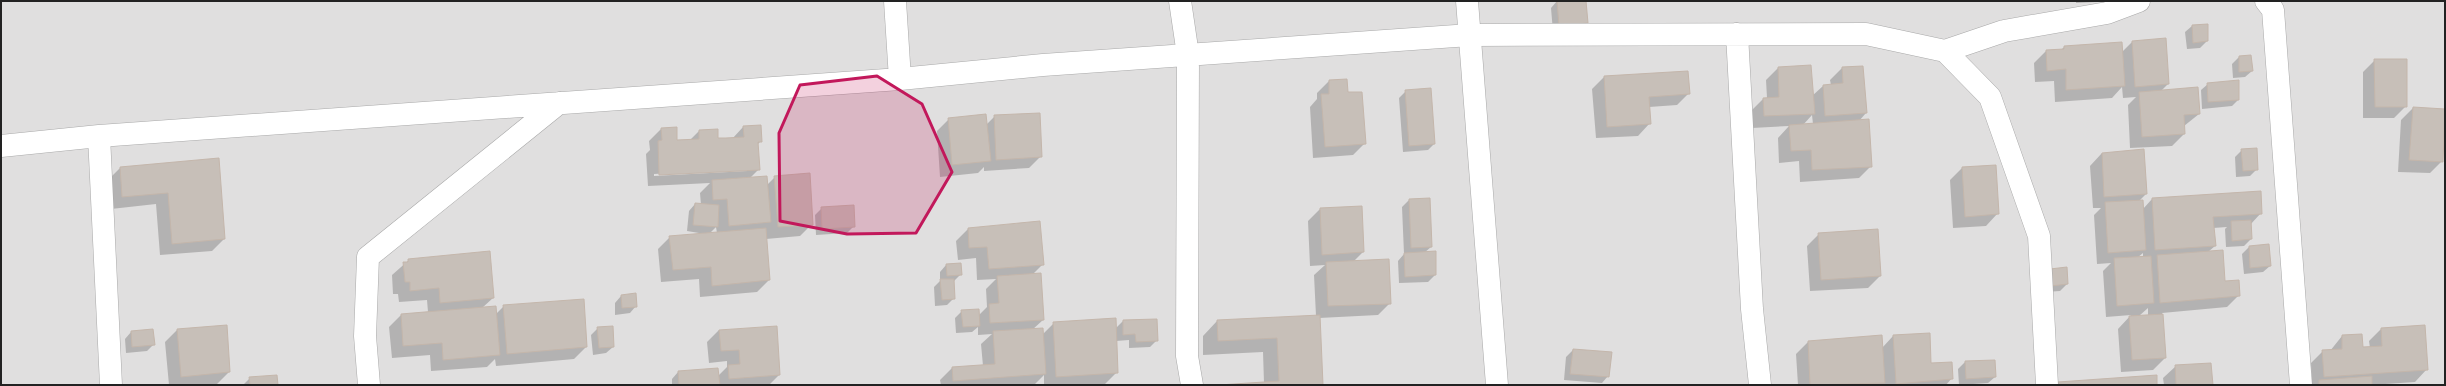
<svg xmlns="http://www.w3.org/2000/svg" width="2446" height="386" viewBox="0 0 2446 386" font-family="'Noto Sans',sans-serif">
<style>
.residential{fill:#e0dfdf}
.shadow{fill:#0003;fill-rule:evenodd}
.building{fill:#c7bfb8;stroke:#c4b6ab}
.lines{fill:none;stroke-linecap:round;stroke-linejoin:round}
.minor-casing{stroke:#a9a9a9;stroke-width:23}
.tertiary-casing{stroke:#a9a9a9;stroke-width:23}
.minor{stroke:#fff;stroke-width:22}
.tertiary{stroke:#fff;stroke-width:22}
.marked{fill:#c2185b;fill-opacity:0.2;stroke:#c2185b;stroke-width:3;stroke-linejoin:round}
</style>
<rect width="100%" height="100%" fill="#f2efe9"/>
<path class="residential" d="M1,1H2445V385H1Z"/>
<path class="shadow" d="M1557,1H1586L1587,22L1580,29L1553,32L1551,8Z
M2076,1H2114L2076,3Z
M2192,26L2207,41L2200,48L2187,49L2185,32Z
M2132,42L2168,84L2160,92L2199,114L2184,126V134L2172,146L2130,148L2128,105L2136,97L2123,98L2122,87L2112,98L2055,102L2054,81L2035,82L2034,63L2046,51L2061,50L2064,47L2121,53Z
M2250,56L2252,71L2245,77L2233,78L2232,64L2239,57Z
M2375,60L2406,106L2394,118H2363V72Z
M1778,68L1812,96L1823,86L1831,85L1830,80L1842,68L1866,113L1859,121L1871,166L1859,178L1800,182L1799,161L1779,163L1778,138L1789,126L1752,128L1751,111L1763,99L1767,98L1766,80ZM1812,115L1813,124L1803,125Z
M1604,77L1689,93L1677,105L1649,107L1650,123L1638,136L1596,138L1592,89Z
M1346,80L1347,93L1365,143L1353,155L1313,158L1310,107L1317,99V93L1329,81Z
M2208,84L2238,100L2232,106L2202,109L2201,90Z
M1406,91L1434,144L1428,150L1403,152L1399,98Z
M2413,108L2445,110L2442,161L2430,173L2398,172L2401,120Z
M995,116L1041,156L1029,168L984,171V167L978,173L940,177L937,131L949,119L986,125Z
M743,127L761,141L757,145L759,169L750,178L767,185L775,177L812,224L800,236L766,239L769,280L757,292L700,297L699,279L661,282L658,249L670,237L705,234L687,231L689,211L695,204L701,205L700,193L710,183L648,186L646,154L650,150L649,141L661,129L676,141L690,140L699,131L717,139H732ZM747,169V171L654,176V174ZM716,227L717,233L709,234Z
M2242,150L2257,169L2250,176L2236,177L2235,157Z
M2102,153L2146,194L2139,201L2143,209L2152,199L2261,213L2250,225L2251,239L2244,246L2226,247L2225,229L2227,227L2213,228L2215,246L2208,252L2224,282L2239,295L2227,307L2162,313L2165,358L2153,370L2121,372L2118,329L2131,315L2106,317L2103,271L2111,263L2097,264L2094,215L2101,208H2093L2090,166ZM2143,253V257L2137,258ZM2148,308V316H2139Z
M218,159L224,239L212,251L160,255L156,204L111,209L108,180L120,168Z
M1962,168L1998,213L1986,226L1953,228L1950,180Z
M1409,200L1431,247L1424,253L1435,275L1428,282L1399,283L1398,261L1404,254L1402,207Z
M822,208L854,226L847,233L816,235L815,215Z
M1320,209L1363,252L1353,262L1390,303L1378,315L1319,318L1322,385H1220L1264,383L1263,352L1203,355V336L1217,321L1316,316L1314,275L1325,265L1310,266L1308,221Z
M968,229L1043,264L1032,275L1043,320L1032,330L1043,334L1054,323L1115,329L1123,321L1157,340L1150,347L1129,348V340L1116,341L1117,372L1105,384L1044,385V375L1034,385H941L940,380L952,368L983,366L981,344L992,334L978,335V327L972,332L956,333L955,318L962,311L978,316L987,307L986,289L996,279L977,280L976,258L958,260L956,241Z
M1819,234L1880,276L1868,288L1810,291L1807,246Z
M2249,247L2270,266L2263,272L2244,274L2242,254Z
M489,252L493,298L482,308L496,314L504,306L586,347L574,359L496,366L495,359L487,367L431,371L430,355L392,358L389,327L401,315L428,312L427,300L399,302L398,294H393L392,275L409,260Z
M946,265L961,274L954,281V298L947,305L935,306L934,287L940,281V272Z
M2044,276L2067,284L2060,291L2045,292Z
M621,296L636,306L630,313L615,315V303Z
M598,328L613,347L606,353L593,355L591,335Z
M2381,329L2427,369L2415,382L2371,385H2312L2311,363L2323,351H2330L2342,336L2362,348H2370L2369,341Z
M177,330L229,372L217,384L169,385L165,342Z
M719,330L779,375L769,385H672V379L678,372L718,376L727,367V361L709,363L707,342Z
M131,332L154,344L147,351L126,353L125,339Z
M1893,336L1952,378L1946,385H1798L1796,354L1808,342L1882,348Z
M1573,350L1608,376L1602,383L1564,380L1566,357Z
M1965,362L1995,377L1988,383L1959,385L1958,369Z
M2176,366L2212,385H2164L2163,378Z
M250,378L277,385H243Z"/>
<path class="building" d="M1557,1H1586L1588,23L1559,26Z
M2208,24V41L2193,43L2192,25Z
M2166,38L2169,84L2135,87L2132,41Z
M2122,42L2125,86L2066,90V69L2047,71L2046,50L2064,49V46Z
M2251,55L2253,71L2239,72V56Z
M2374,59H2407V107H2375Z
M1811,65L1815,114L1764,116L1763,98L1779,97L1778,67Z
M1863,66L1867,113L1825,116L1823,85L1843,83L1842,67Z
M1688,71L1690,94L1649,97L1651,124L1607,127L1604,76Z
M1347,79L1348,92H1362L1366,144L1325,147L1321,94H1329V80Z
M2239,80V100L2208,102L2207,83Z
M2198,87L2200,114L2184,115L2185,134L2142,137L2139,92Z
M1431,88L1435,144L1409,146L1405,90Z
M2413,107L2445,109L2443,162L2409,160Z
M1040,113L1042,157L996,160L994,115Z
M986,114L991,161L952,165L948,118Z
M1869,119L1872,167L1812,170L1811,150L1791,151L1789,125Z
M761,125L762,142H758L760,170L659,175L658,141L662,140L661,128L677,127V140L699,139V130L718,129V138H726L744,137L743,126Z
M2257,148L2258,170L2243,171L2241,149Z
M2144,149L2147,194L2104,197L2102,153Z
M219,158L225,239L172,244L168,193L122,197L120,167Z
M1996,165L1999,214L1965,217L1962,167Z
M810,173L813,225L778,227L774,176Z
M767,176L771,222L729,226L727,199L713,200L712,180Z
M2261,191L2262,214L2213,217L2216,246L2155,250L2152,198Z
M1430,198L1432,247L1411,248L1409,199Z
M2143,200L2146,250L2108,253L2105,202Z
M695,203L719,205L718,227L693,225Z
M854,205L855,227L822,229L821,207Z
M1362,206L1364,252L1322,255L1320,208Z
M2251,220L2252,239L2232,241L2231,221Z
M1040,221L1044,265L989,269L987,247L969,248L968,228Z
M766,228L770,280L712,286L711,267L673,270L669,236Z
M1878,229L1881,276L1821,280L1818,233Z
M2269,244L2271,266L2250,268L2249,246Z
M2223,250L2225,281L2239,280L2240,296L2160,303L2157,255Z
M490,251L494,298L440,303L439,288L410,291V282H405L403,262H408V259Z
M1436,251V275L1405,277L1404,253Z
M2151,256L2154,303L2117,306L2114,258Z
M1389,259L1391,304L1328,306L1326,262Z
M961,263L962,275L947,276L946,264Z
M2067,267L2068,284L2051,286L2050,269Z
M1041,273L1044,320L990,323L989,304L999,303L997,276Z
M940,279H954L955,299L942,300Z
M636,293L637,307L622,308L621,295Z
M584,299L587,347L507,354L503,305Z
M496,306L500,355L443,360L442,343L403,346L401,314Z
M979,309L980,326L963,327L961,310Z
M2163,314L2166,358L2132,360L2129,316Z
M1320,315L1323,385H1219L1279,381L1277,338L1218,341L1217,320Z
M1116,318L1118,373L1056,377L1053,322Z
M1157,319L1158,341L1136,342L1135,334L1123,335V320Z
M227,325L230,372L181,377L177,329Z
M2425,325L2428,370L2324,377L2322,350L2342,349V335L2362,334L2363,347L2382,346L2381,328Z
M613,326L614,347L599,348L597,327Z
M777,326L780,375L729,379L728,365L740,364L739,350L721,351L719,330Z
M1043,328L1046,374L953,381L952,367L995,364L993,331Z
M153,329L155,345L132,347L131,331Z
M1930,333L1931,363L1952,362L1953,379L1896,384L1893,335Z
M1882,335L1885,383L1810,385L1808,341Z
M1573,349L1612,352L1609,377L1570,374Z
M1995,360L1996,377L1966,379L1965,361Z
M2211,363L2213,385H2176L2175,365Z
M718,368L720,385H679L678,371Z
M277,375L278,385H250L249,377Z
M2157,375V385H2058V382Z
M2372,376V385H2319V380Z"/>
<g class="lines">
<g class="minor-casing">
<path id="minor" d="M895,1L900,79
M1180,1L1188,55L1187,356L1192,385
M2266,1L2273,10L2301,385
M1737,34L1752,309L1760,385
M1945,51L2004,31L2107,13L2139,1
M99,136L111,385
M1,146L99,136L900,79L1043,65L1470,35L1866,34L1945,51L1990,97L2039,236L2047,385
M369,385L365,336L368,257L559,103"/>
</g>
<g class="tertiary-casing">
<path id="tertiary" d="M1467,1L1497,385"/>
</g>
<use href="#minor" class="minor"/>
<use href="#tertiary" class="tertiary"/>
</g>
<path class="marked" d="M877,76L922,104L952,172L916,233L847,234L780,221L779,133L800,85Z"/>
<rect width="2446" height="386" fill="none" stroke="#222222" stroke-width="4"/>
</svg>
